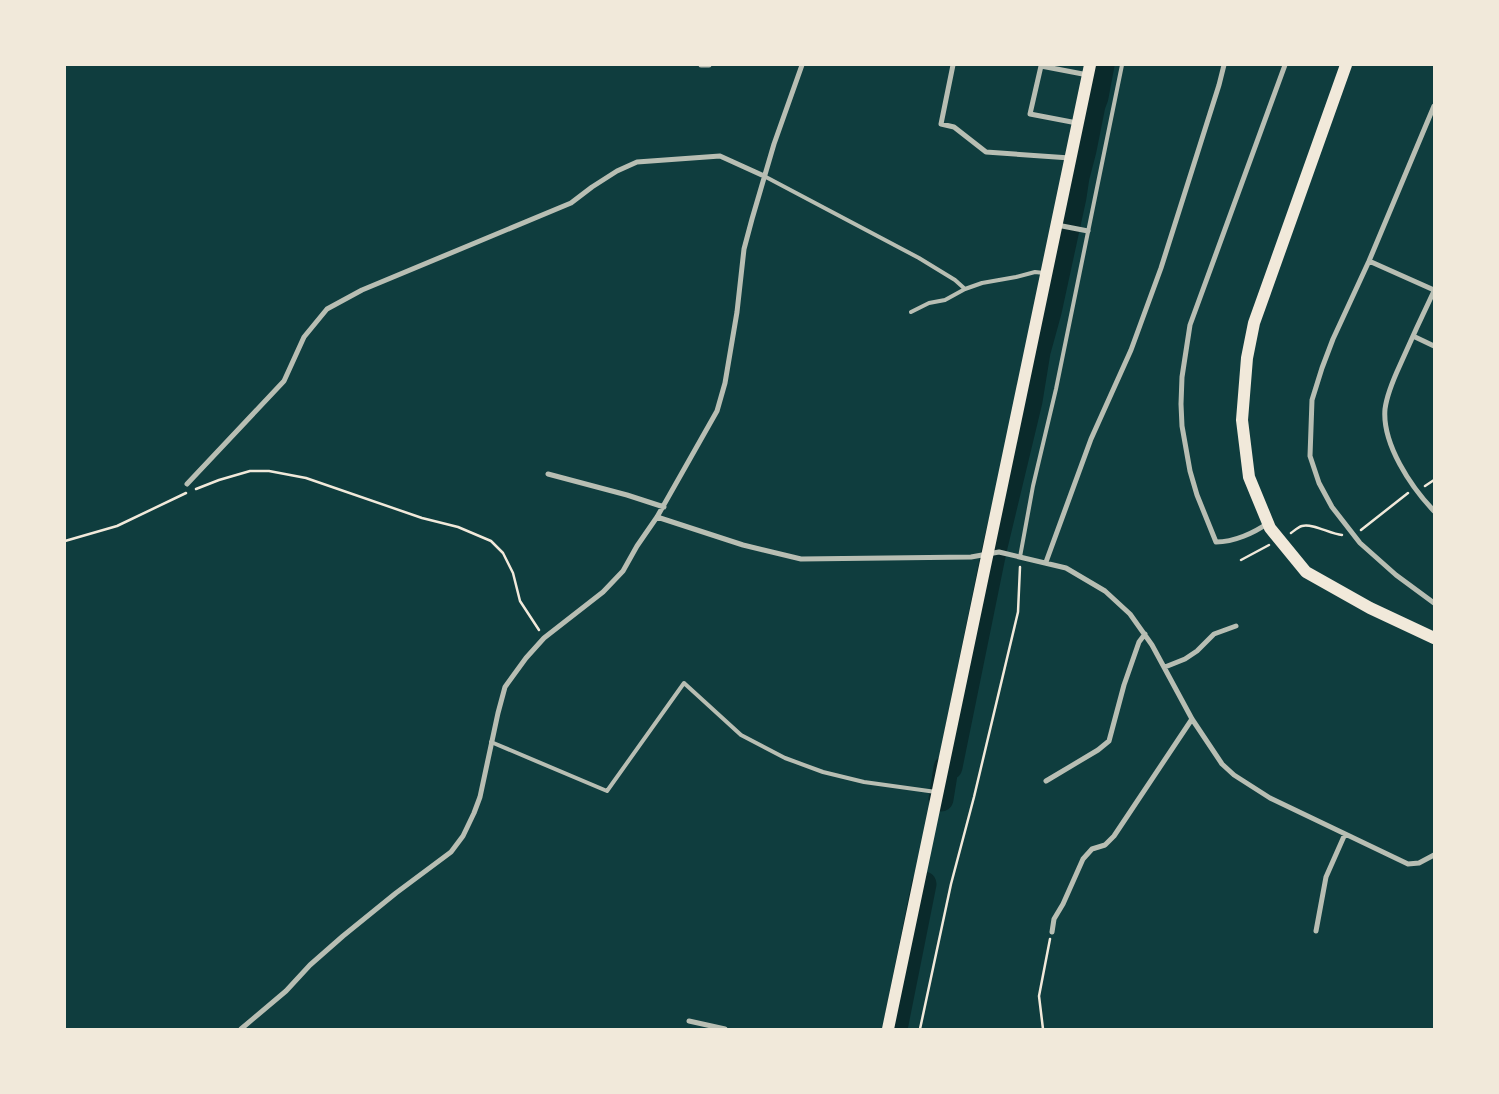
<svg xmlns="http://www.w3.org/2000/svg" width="1499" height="1094" viewBox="0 0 1499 1094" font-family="Raleway,sans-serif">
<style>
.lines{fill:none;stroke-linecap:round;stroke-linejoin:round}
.river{stroke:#0a2a2b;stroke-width:25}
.path{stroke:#f1e9da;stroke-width:2.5}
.service{stroke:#b8beb3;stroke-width:4}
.minor{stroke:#b8beb3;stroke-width:5}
.primary{stroke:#f1e9da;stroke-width:12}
</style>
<rect width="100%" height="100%" fill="#0f3d3e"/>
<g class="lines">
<path class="river" d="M941,799L946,768L950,767L994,551L1030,401L1038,352L1049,312L1074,197L1077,177L1084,150L1093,105L1096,97L1102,65
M895,1029L924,884"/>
<path class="path" d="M1425,486L1434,480
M196,489L219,480L250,471H269L306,478L422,518L458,527L491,541L503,553L513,573L520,601L539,630
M1361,530L1408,493
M1291,533C1294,531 1298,527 1302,526C1313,523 1330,534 1342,535
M65,541L117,526L186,493
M1241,560L1269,545
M920,1029L951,884L974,797L1018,612L1020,567
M1043,1029L1039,996L1050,939"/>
<path class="service" d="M764,176L919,258L955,280L965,289
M911,312L929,303L945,300L965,289L982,283L1016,277L1035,272L1044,273
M1020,557L1033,486L1056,389L1122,65
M491,742L607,791L684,683L741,735L785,758L823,772L864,782L936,792"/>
<path class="minor" d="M701,65H709
M953,65L941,124L954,127L986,152L1070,158
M1434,106L1369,261L1333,339L1322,368L1312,400L1310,456L1319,483L1332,507L1360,543L1396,575L1434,603
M1077,123L1030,114L1041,66L1088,75
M1057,225L1088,231
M1369,261L1434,290
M1434,291C1422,316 1411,340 1400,365C1394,378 1387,394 1385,409C1382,444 1411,487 1434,511
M1413,336L1434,346
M548,474L627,495L664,507
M187,484L284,381L304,337L327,309L362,290L571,203L592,187L617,171L637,162L720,156L764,176
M657,517L743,545L801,559L971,557L999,552L1066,568L1105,591L1130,614L1152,645L1192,719L1222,764L1234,775L1270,798L1408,864L1419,863L1434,855
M1268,523C1254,533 1234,542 1216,542L1197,495L1190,471L1182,426L1181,404L1182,377L1190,325L1285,65
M1046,562L1091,439L1131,350L1161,268L1219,85L1224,65
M1165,667L1185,659L1197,651L1214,634L1236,626
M1046,781L1098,750L1109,741L1124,685L1139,642L1145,634
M1316,931L1326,877L1345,834
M1052,932L1054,919L1063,904L1083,859L1092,849L1105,845L1114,836L1192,719
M689,1021L725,1029
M241,1029L286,991L310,965L343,936L396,893L451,852L463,836L474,813L480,797L498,713L505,687L526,658L544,638L603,592L623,571L637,546L657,517L717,411L725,383L737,312L744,249L752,219L774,144L802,65"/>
<path class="primary" d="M1346,65L1254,323L1247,358L1242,420L1249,477L1270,528L1306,572L1370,608L1434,638
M888,1029L1090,65"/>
</g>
<rect width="1499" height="1094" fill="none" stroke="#f1e9da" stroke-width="132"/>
</svg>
